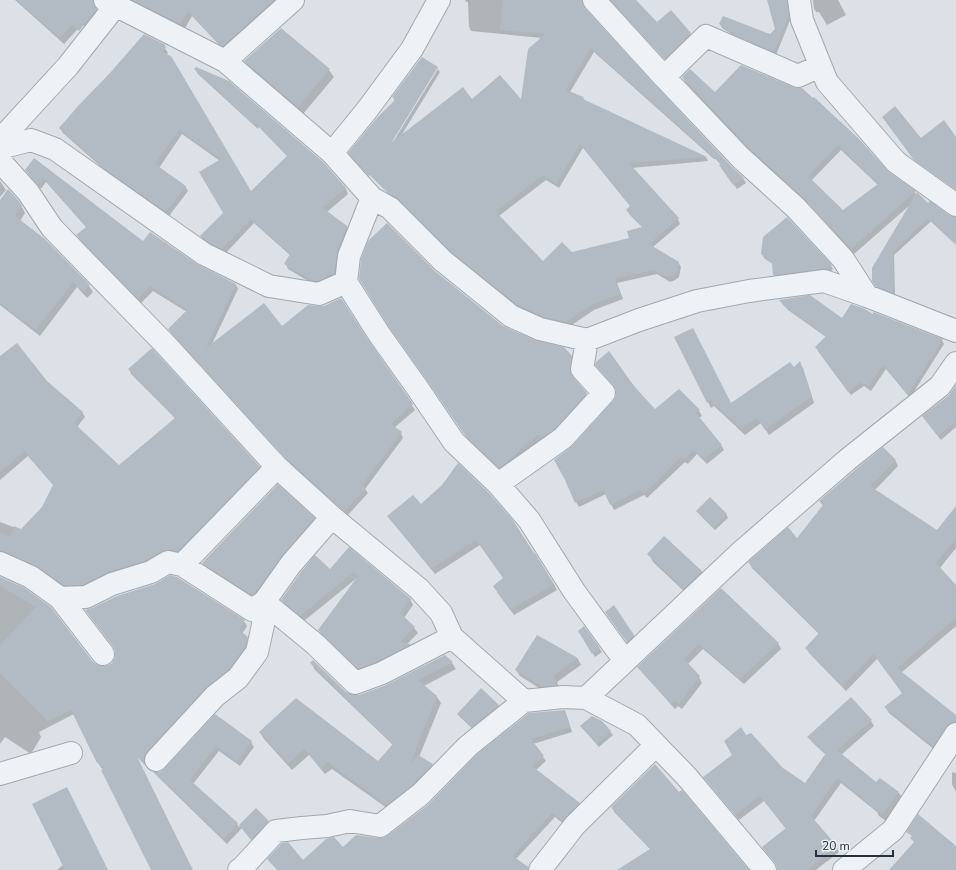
<svg xmlns="http://www.w3.org/2000/svg" width="956" height="870" viewBox="0 0 956 870" font-family="'Nunito Sans',sans-serif">
<style>
.shadow{fill:#0003;fill-rule:evenodd}
.building{fill:#b2bbc4;fill-rule:evenodd}
.lines{fill:none;stroke-linecap:round;stroke-linejoin:round}
.street-casing{stroke:#a0a9b1;stroke-width:24}
.street{stroke:#eef1f5;stroke-width:22}
</style>
<rect width="100%" height="100%" fill="#dbe1e7"/>
<path class="shadow" d="M15,0H98L96,8L100,16L87,32L84,26V22L64,44Z
M128,0H285L225,51L192,16L184,30Z
M465,0H583L584,2L585,10L654,86L731,167L743,178L746,183L737,189L723,170L721,165L716,159H714L594,52L570,92L583,98L585,101L706,157L708,161L632,168L678,219L680,224L653,247L678,262L681,267L679,277L675,280L670,282L657,274L617,283L623,299L594,310L569,327L548,322L521,310L455,257L403,204L392,197L370,175L369,176L352,158L350,153L377,119L395,101L393,97L422,58L438,69H436L389,146L390,147L438,69L440,72L401,136L463,88L472,101L500,76L522,101L529,50L542,38L471,31L469,27L468,2H466ZM583,148L631,207L627,210L630,215L643,228L628,232L630,239L572,253L562,243L543,262L499,216L546,180L559,188Z
M610,0H635L657,23L690,34L693,38L668,63Z
M768,0H789L788,6L790,20L776,55L739,39L722,28L720,24L770,35L776,29Z
M813,0H838L846,15L827,25L819,12H816L814,9Z
M163,45L168,53L166,55L251,193L288,157L259,127L258,129L198,74L195,69L323,163L346,189L348,194L327,212L347,227L350,232L337,279L315,285L288,269L286,264L291,256L254,223L225,254L214,248L204,241L201,236L224,213L220,161L182,134L159,168L185,186L188,191L169,216L108,173L63,133L60,128Z
M245,61L329,70L334,77L303,114L250,69Z
M741,66L915,192L916,195L938,215L894,255L895,296L878,289L873,280L910,205L854,254L810,205L754,155L686,83L683,78L715,94ZM841,150L878,185L843,211L811,181Z
M34,159L143,242L196,265L236,285L238,289L212,344L282,328L368,342L415,410L394,428L401,433L403,438L365,489L368,493L348,515L290,463L172,334L170,330L187,312L153,291L141,303L80,240L78,235L87,228L46,182L41,189L29,175L26,170Z
M0,181L6,190L0,197Z
M22,207L25,213L20,221L44,240L89,286L93,292L87,298L77,287L40,336L0,305V211Z
M787,218L831,266L833,269L830,272L776,278L774,275V265L764,258L762,254Z
M434,271L503,327L571,356L574,362L572,373L573,379L586,394L589,399L545,443L543,438L502,472L468,439L431,385Z
M783,304L842,320L874,316L942,340L944,344L910,398L886,369L871,391L864,386L851,395L818,351L826,337L788,310Z
M675,338L731,405L794,368L799,363L803,368L814,403L769,435L761,423L745,435L714,406L711,408Z
M0,358L47,382L82,412L85,417L77,427L119,467L176,419L132,375L129,370L259,467L262,472L181,556L86,589L67,590L0,556V522L21,530L43,508L54,486L28,456L0,480Z
M596,365L634,387L655,410L699,411L702,416L699,418L721,445L724,450L707,464L697,454L688,464L685,462L647,498L644,495L614,510L606,494L579,507L576,502L573,447L617,397V389L600,370Z
M956,387V427L941,440L926,421L951,394Z
M895,460L898,466L875,490L937,531L956,520V548L940,568L956,587V628L955,627L901,673L956,716V728L936,751L889,713L886,708L903,694L877,659L846,691L809,653L806,648L819,634L752,568L749,563L797,540L823,506L820,501Z
M421,506L554,584L557,590L514,615L497,592L504,579L480,545L435,574L392,521Z
M698,511L726,514L728,518L715,530L700,515Z
M314,519L316,523L255,599L205,567L203,563Z
M665,537L702,572L706,579L689,596L653,562L649,554Z
M349,548L410,599L413,605L404,618L414,628L418,633L407,644L411,645L414,650L362,674L322,635L319,630L357,578L304,621L285,605L282,600L330,570Z
M0,578L24,589L92,662L98,667H105L112,664L116,659L115,649L89,615L244,621L247,626L242,634L247,638L250,643L248,652L146,762V766L137,757L192,870H152L105,770L101,768L74,714L39,732L41,737L31,754L5,737L0,744Z
M721,590L778,643L781,649L744,684L703,649L688,664L699,677L702,683L682,709L678,706L675,709L642,672L639,667Z
M613,607L636,639L629,645L608,616Z
M584,628L602,652L595,657L580,631Z
M537,636L578,659L581,665L557,682L560,691L547,693L520,676L516,670Z
M445,656L452,663L456,669L424,686L437,697L441,703L419,757L432,765L436,772L391,811L332,769L325,774L309,755L292,770L264,739L260,732L378,762L393,745L315,670L311,663L346,693L353,696H360L387,686Z
M481,690L498,706L500,709L474,730L460,717L458,714Z
M564,711L567,716L572,732L533,744L546,761L536,770L579,803L582,808L565,825L555,817L516,859L528,867L529,870H341Z
M215,716L251,742L254,747L240,766L219,751L193,784L237,824L239,827L256,810L268,822L270,826L254,842L242,828L227,844L158,777L155,773H160L166,769Z
M871,721L874,726L841,755L876,784L880,779L901,795L904,800L889,823L879,816L877,812L841,783L814,821L836,846L839,852L816,870H778L777,865L766,852L763,847L786,829L764,801L739,820L708,782L733,755L746,737L782,769L805,785L826,755L812,742L809,737Z
M602,722L613,735L599,747L584,730Z
M952,772L956,773V792L952,784Z
M612,807L747,870H624L651,850L615,813Z
M64,864L108,870H57Z"/>
<path class="building" d="M17,0H93L94,6L97,9L79,31L72,25L60,38Z
M133,0H274L223,46L220,45L188,11L180,24Z
M503,0H582V3L585,8L655,85L732,167L744,178L733,185L719,165L721,164L591,48L566,90L584,97L583,99L707,157L629,163L679,218L649,244L679,262L677,272L673,275L666,277L653,270L615,279L621,294L591,305L566,322L544,317L518,305L451,252L399,199L388,193L366,171L365,172L348,153L376,119L396,99L392,97L422,57L438,67L392,142L463,87L472,99L500,75L521,99L528,49L545,34L500,30ZM580,144L630,206L626,210L642,227L627,231L629,238L572,252L562,242L543,261L496,212L543,175L556,184Z
M611,0H636L657,22L671,10L691,33L665,59Z
M767,0H787L789,15L774,52L736,36L719,24L723,16L770,34L775,29Z
M281,28L330,69L298,107L244,61Z
M144,34L164,44L166,47L162,52L171,56L251,191L287,156L256,123L254,125L194,69L196,67L229,81L323,162L346,188L323,208L347,226L337,252L334,273L317,281L311,280L284,264L290,254L251,219L222,249L210,243L200,236L223,213L199,172L221,159L179,130L155,164L186,186L166,212L104,168L59,128L78,106L110,73Z
M741,65L793,87L798,88H802L813,98L814,97L859,139L889,172L916,191L851,249L805,199L750,149L682,77L690,69L715,92ZM838,145L878,184L843,210L808,176Z
M895,106L921,138L944,120L956,137V190L914,160L882,117Z
M34,158L143,241L150,232L197,264L236,284L206,348L264,303L282,326L308,305L317,306H324L341,298L369,341L413,404L391,424L402,432L362,485L366,488L345,511L286,458L168,329L187,310L150,286L138,299L76,235L86,227L43,178L38,185L25,170Z
M8,189L18,200L22,206L15,216L45,239L90,285L83,292L73,282L36,330L0,303V200Z
M917,192L928,203L930,201L949,215L956,217V245L928,219L893,251V293L875,286L872,281V268Z
M787,217L832,265L828,269H822L773,275L772,263L761,254L763,237Z
M387,223L435,271L503,326L535,340L564,347L572,356L570,367V373L573,377L587,393L555,429L542,438L539,434L499,468L464,434L426,379L389,327L359,279L361,259L368,241Z
M810,295L842,318L851,304L863,308L873,314V312L943,339L908,394L883,365L868,387L861,382L848,392L815,347L826,336L784,306L779,300Z
M693,328L731,403L790,362L794,367L800,361L812,396L765,430L757,418L741,429L710,400L707,403L674,337Z
M17,343L47,381L83,412L74,423L119,465L175,418L128,369L152,348L260,467L178,551L170,550L162,551L146,560L108,572L83,585H64L36,566L5,552L0,551V532L10,537L14,526L21,529L42,507L53,485L25,451L0,472V356Z
M609,351L634,386L655,409L679,389L700,410L696,413L722,445L704,459L693,450L684,460L681,457L644,494L640,490L610,505L603,490L575,503L565,480L554,460L572,446L613,401L616,396V390L613,385L595,365L596,362Z
M956,385V421L938,436L922,416L948,396Z
M883,447L896,460L870,486L937,530L956,506V538L936,563L956,585V618L897,668L956,715V719L954,722L950,723L946,727L933,746L884,707L902,693L874,654L842,686L805,648L819,633L748,562L788,527L797,538L823,505L819,501L855,470Z
M458,463L489,493L512,519L534,553H535L554,584L510,610L493,586L503,578L476,540L431,569L387,516L413,495L421,504L442,485Z
M278,484L315,518L282,556L255,593L252,595L202,563Z
M710,497L727,514L713,528L696,511Z
M664,536L702,571L684,589L647,554Z
M349,547L411,599L400,613L415,627L400,642L411,644L377,662L358,669L318,630L358,576L354,572L300,616L281,600L301,572L315,555L330,569Z
M170,575L177,577L245,620L239,630L248,637L245,647L229,669L206,688L147,752L144,757V763L136,755L193,870H151L101,770L106,768L97,763L71,710L48,721L0,673V645L36,607L0,586V577L25,588L51,607L93,662L98,665L104,666L111,664L115,658V652L113,646L85,610L92,608L117,596L155,584Z
M721,588L779,643L740,679L699,644L684,659L700,676L679,704L675,701L671,704L637,667Z
M614,605L634,635L627,642L605,612Z
M584,626L600,648L592,654L578,631Z
M537,635L578,658L554,675L557,685L543,687L515,670Z
M445,655L453,662L418,680L437,696L410,764L418,755L433,764L413,785L386,805L328,762L321,768L304,749L288,764L259,732L296,698L378,761L393,744L310,663L313,660L346,692L353,695H359L386,685Z
M481,688L499,705L472,727L457,714Z
M851,697L872,720L837,750L876,782L880,778L899,792L882,815L837,778L811,816L837,846L807,870H777V867L775,862L762,847L786,828L760,796L735,815L703,777L732,755L724,741L741,727L746,735L751,733L783,768L805,783L826,753L807,737Z
M565,710L570,727L531,739L544,756L532,766L580,803L562,821L552,813L513,856L528,867V870H277L267,859L282,843L288,842L303,860L326,839L334,837L343,847L356,835L378,838H383L387,836L429,804L476,755L529,713Z
M215,714L252,741L237,762L216,746L190,780L238,823L224,839L153,772H160L165,768Z
M592,716L602,721L611,731L597,744L580,726Z
M655,764L679,792L682,790L749,870H617L650,849L611,807Z
M67,787L108,870H65L32,804Z
M256,808L269,821L251,840L239,825Z
M918,814L956,846V870H889L914,842L910,838L912,836L906,832Z"/>
<g class="lines">
<g class="street-casing">
<path id="street" d="M105,0L225,61L332,153L372,198L390,208L443,261L511,316L540,329L587,340L639,320L697,301L749,291L824,281L867,296L956,331
M594,0L664,77L741,158L796,208L843,259L867,296
M799,0L802,20L827,82L896,162L956,205
M225,61L293,0
M664,77L706,36L798,76L820,66
M0,140L68,66L116,5
M0,148L31,140L55,149L204,254L269,286L319,294L346,282
M332,153L367,110L412,49L439,0
M0,161L28,192L52,228L166,345L277,467L332,517L419,589L441,613L452,637L524,701L563,697L586,698L637,725L687,777L765,870
M372,198L349,256L346,282L379,334L416,386L454,442L498,484L529,520L574,591L625,661
M498,484L563,438L604,393L582,369L587,340
M0,563L31,577L60,598L103,654
M182,565L277,467
M60,598L86,597L112,584L151,572L168,562L182,565L252,610L264,602L315,644L355,683L382,673L452,637
M586,698L742,551L847,460L940,386L956,363
M156,760L215,696L238,678L257,652L263,625L264,602L291,564L332,517
M0,774L71,753
M239,870L242,868L276,831L302,828L327,826L350,821L380,826L421,794L468,746L524,701
M540,870L575,825L656,745
M844,870L893,830L956,734"/>
</g>
<use href="#street" class="street"/>
</g>
<path d="M816 850v6h77v-6" fill="none" stroke="#24313d" stroke-width="2"/>
<text x="822" y="850" font-size="12" fill="#24313d" stroke="#eaf0f4" stroke-width="3" paint-order="stroke">20 m</text>
</svg>
